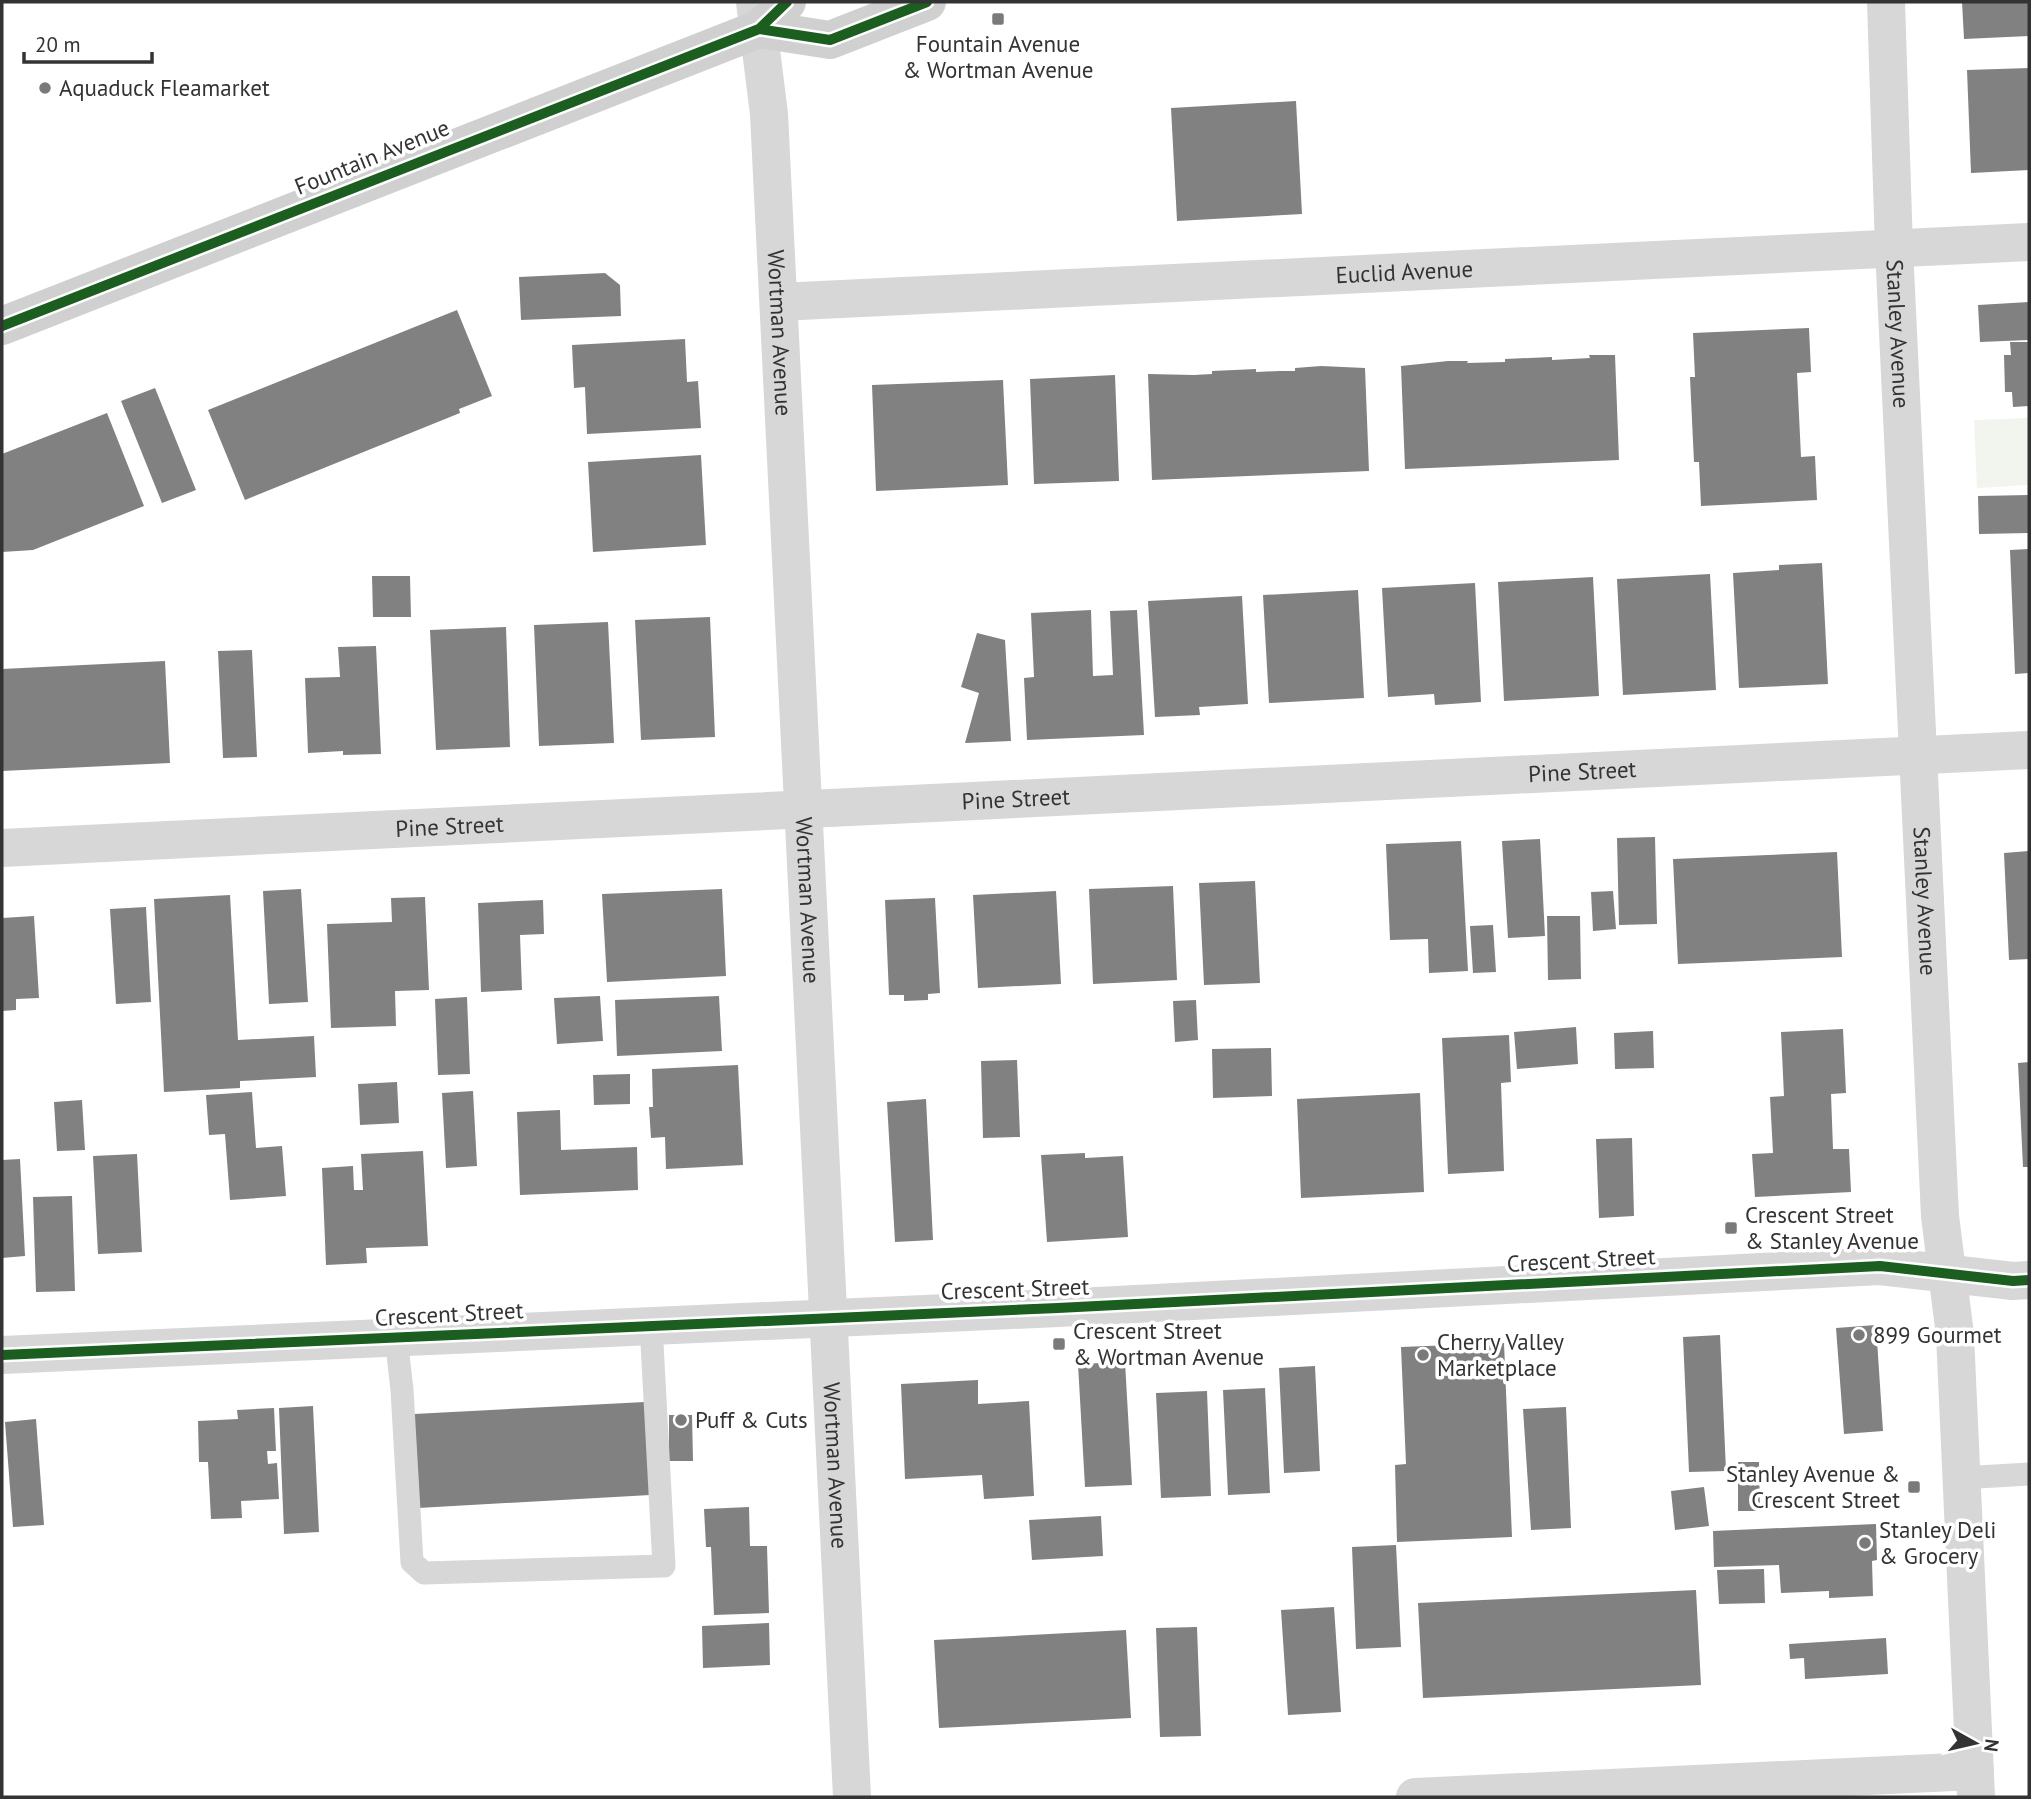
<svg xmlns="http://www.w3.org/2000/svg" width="2031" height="1799" viewBox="0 0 2031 1799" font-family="'PT Sans',sans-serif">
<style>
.green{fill:#f1f5ed}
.building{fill:#818181}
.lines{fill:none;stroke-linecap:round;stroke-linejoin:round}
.service{stroke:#d7d7d7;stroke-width:23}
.minor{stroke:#d7d7d7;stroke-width:38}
.secondary{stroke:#d0d0d0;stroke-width:38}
.cycleway-casing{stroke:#fff;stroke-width:15}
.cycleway{stroke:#1b5e20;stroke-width:10}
.poi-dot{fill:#7a7a7a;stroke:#fff;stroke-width:2.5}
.labels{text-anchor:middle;stroke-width:7;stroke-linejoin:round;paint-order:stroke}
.poi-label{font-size:23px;fill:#333;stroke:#fff;text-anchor:start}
.street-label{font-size:23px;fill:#333;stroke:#fff}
</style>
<rect width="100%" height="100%" fill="#fff"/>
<path class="green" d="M2029,418V485L1977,488L1974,420Z"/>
<path class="building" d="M1962,2H2029V36L1964,39Z
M2029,68V170L1971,173L1967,70Z
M1296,101L1302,214L1177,221L1171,108Z
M605,273L620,285L621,316L521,320L519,277Z
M2029,302V340L1980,342L1978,305Z
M457,310L492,396L459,409L460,413L245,500L208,410Z
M1809,328L1811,372L1797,373L1801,457L1815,456L1817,500L1701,506L1699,462H1694L1692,420L1690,377H1695L1693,333Z
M685,339L687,382L698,381L701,428L587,434L585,387L574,388L572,345Z
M2010,342H2029V406L2013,407L2012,392H2005L2004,355H2011Z
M1589,355H1615L1619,460L1405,469L1401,366L1448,361H1468L1467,363L1505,362V359L1552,357V360L1590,358Z
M1321,366L1365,368L1369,471L1152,480L1148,374L1194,375L1212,374V371L1256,369V372L1279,371H1295V368Z
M1115,375L1119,481L1034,484L1030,379Z
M1003,380L1008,485L876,491L872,385Z
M155,388L196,490L162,503L121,401Z
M107,413L144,506L33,550L2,552V454Z
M701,455L706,545L593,552L588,462Z
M2029,495V533L1979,534L1978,496Z
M2029,549V673L2015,674L2010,550Z
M1822,563L1828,684L1739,688L1733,573L1779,570V565Z
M1710,574L1716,690L1623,695L1617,579Z
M372,576H410L411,617H373Z
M1593,577L1599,696L1504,701L1498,582Z
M1475,583L1481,702L1435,705L1434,694L1388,697L1382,588Z
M1358,590L1364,698L1269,703L1263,595Z
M1242,596L1248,704L1199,707L1200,715L1155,717L1148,601Z
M1091,610L1093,676L1113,675L1110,611L1137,610L1144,735L1027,740L1024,678L1034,677L1031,613Z
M710,617L715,737L641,740L635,620Z
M608,622L614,743L539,746L534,625Z
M506,627L510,747L436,750L430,630Z
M977,633L1005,640L1011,741L965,743L979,693L961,687Z
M376,646L381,754L343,755V751L308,753L305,678L340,677L338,647Z
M252,650L257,757L223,758L218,651Z
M165,661L170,763L2,771V669Z
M1655,837L1657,924L1619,925L1617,838Z
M1540,839L1545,936L1508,938L1502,841Z
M1461,841L1468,971L1429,973L1428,939L1390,940L1386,844Z
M2029,851V959L2009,960L2004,853Z
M1837,852L1842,957L1678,964L1673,859Z
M1255,881L1260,983L1204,985L1199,883Z
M1173,886L1177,980L1093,984L1089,889Z
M301,889L308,1002L269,1004L263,891Z
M722,889L726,976L607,982L602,894Z
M1056,891L1061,984L978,988L973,895Z
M1613,891L1616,929L1593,931L1591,892Z
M230,895L238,1040L314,1036L316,1077L240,1081V1088L164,1092L154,899Z
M425,897L429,990L395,991L396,1026L331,1028L327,924L392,922L391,898Z
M935,898L940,993L928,994V1000L904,1001V995H889L885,900Z
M543,900L544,934L520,935L522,990L481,992L478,903Z
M146,907L151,1002L116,1004L110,909Z
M34,916L39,998L16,999V1010L2,1011V918Z
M1547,916H1580L1581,979L1548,980Z
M1493,925L1496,972L1473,973L1470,926Z
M600,996L603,1041L557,1044L554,998Z
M719,996L722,1051L617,1056L615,1000Z
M467,997L470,1074L438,1075L435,999Z
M1196,1000L1198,1040L1175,1042L1173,1001Z
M1576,1027L1578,1064L1517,1069L1514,1032Z
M1843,1029L1846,1093L1831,1094L1833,1149H1849L1851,1192L1755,1197L1752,1154L1773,1153L1770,1097L1784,1096L1781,1032Z
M1653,1031L1654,1068L1615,1069L1614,1033Z
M1509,1035L1511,1082L1501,1083L1504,1171L1448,1174L1442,1038Z
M1271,1048L1272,1096L1213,1098L1212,1049Z
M1017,1060L1020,1137L983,1138L981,1061Z
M2029,1062V1167H2023L2018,1063Z
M738,1065L743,1165L666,1169L665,1137L651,1138L649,1107H653L652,1069Z
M630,1074V1104L594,1105L593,1075Z
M397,1082L399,1123L360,1125L358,1084Z
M473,1091L477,1166L446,1168L442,1093Z
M252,1092L256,1148L282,1146L286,1196L230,1200L225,1134L209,1135L206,1095Z
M1420,1093L1424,1192L1301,1198L1297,1099Z
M926,1099L933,1240L895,1242L887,1102Z
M82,1100L85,1150L57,1151L54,1102Z
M560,1110L561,1150L637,1147L638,1190L520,1195L517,1112Z
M1632,1138L1634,1216L1599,1218L1596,1139Z
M423,1151L428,1246L366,1248L367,1263L326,1265L322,1168L353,1166L354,1190H363L361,1154Z
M1085,1153V1158L1123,1156L1128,1237L1047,1242L1041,1155Z
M137,1154L142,1252L98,1254L93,1156Z
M20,1159L25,1256L2,1258V1160Z
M72,1196L75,1291L36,1292L33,1197Z
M1876,1325L1883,1431L1844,1434L1836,1328Z
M1720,1335L1726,1471L1689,1472L1683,1337Z
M1504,1343L1512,1537L1397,1542L1395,1465L1406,1464L1401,1347Z
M1125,1362L1132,1485L1085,1487L1078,1364Z
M1315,1366L1320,1471L1284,1473L1279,1368Z
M978,1380V1404L1029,1401L1034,1496L984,1499L982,1475L905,1479L901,1384Z
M1265,1388L1270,1493L1228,1495L1223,1390Z
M1207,1391L1211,1496L1161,1498L1156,1393Z
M645,1402L650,1495L418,1508L414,1414Z
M313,1406L319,1532L284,1534L279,1408Z
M1566,1407L1571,1528L1531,1530L1523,1409Z
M274,1408L276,1451H267L268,1464L277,1463L279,1499L241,1501L242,1518L211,1519L208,1462H199L198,1421L238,1419L237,1410Z
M669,1415H692L693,1461H669Z
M36,1419L44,1525L13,1527L5,1422Z
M1738,1462H1759L1760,1511H1738Z
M1704,1487L1709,1526L1675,1530L1671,1491Z
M749,1507L750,1546H767L769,1613L714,1615L711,1547H706L704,1509Z
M1101,1516L1103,1556L1032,1560L1029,1520Z
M1876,1524L1877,1560L1872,1561L1873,1596L1829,1598V1591L1781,1593L1779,1565L1714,1567L1713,1531Z
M1396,1545L1401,1647L1356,1649L1352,1547Z
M1764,1569L1765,1603L1719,1604L1717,1570Z
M1696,1590L1701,1685L1423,1698L1418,1603Z
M1334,1607L1341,1712L1288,1715L1281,1610Z
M769,1623L770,1665L703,1668L702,1626Z
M1197,1627L1201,1736L1160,1737L1156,1628Z
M1126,1630L1131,1718L939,1728L934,1640Z
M1886,1638L1888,1674L1805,1679L1804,1658L1790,1659L1789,1644Z"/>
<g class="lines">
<path class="service" d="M396,1337L402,1390L412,1562L424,1573L664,1566L651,1325
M1961,1478L2029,1474"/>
<g class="minor">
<path id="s1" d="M755,2L769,114L852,1797"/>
<path id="s2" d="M1886,2L1894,248L1940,1216L1955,1335L1976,1797"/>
<path id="s3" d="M779,302L2029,242"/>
<path id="s4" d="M2,848L2029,750"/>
<path d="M2,1355L1058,1308L1880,1266L2013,1281L2029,1280"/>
<path d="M1415,1797L1975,1771"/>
</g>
<path class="secondary" d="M759,29L830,40L927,2
M2,326L759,29L787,2"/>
<g class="cycleway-casing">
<path id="cycleway" d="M759,29L830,40L927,2
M2,326L759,29L787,2
M2,1355L1058,1308L1880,1266L2013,1281L2029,1280"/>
</g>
<use href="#cycleway" class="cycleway"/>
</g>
<g class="poi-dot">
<rect x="991" y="12" width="14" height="14" rx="3.5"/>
<circle cx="45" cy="88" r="7"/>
<rect x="1724" y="1221" width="14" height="14" rx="3.5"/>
<circle cx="1859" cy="1335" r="7"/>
<rect x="1052" y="1337" width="14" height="14" rx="3.5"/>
<circle cx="1423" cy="1355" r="7"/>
<circle cx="681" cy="1420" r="7"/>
<rect x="1907" y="1480" width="14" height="14" rx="3.5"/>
<circle cx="1865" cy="1543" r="7"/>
</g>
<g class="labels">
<g class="poi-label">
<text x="998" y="52" text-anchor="middle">Fountain Avenue<tspan x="998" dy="26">&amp; Wortman Avenue</tspan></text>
<text x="59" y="96">Aquaduck Fleamarket</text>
<text x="1745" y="1223">Crescent Street<tspan x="1745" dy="26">&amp; Stanley Avenue</tspan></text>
<text x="1073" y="1339">Crescent Street<tspan x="1073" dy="26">&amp; Wortman Avenue</tspan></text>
<text x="1873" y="1343">899 Gourmet</text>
<text x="1437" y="1350">Cherry Valley<tspan x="1437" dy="26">Marketplace</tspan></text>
<text x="695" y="1428">Puff &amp; Cuts</text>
<text x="1900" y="1482" text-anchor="end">Stanley Avenue &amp;<tspan x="1900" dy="26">Crescent Street</tspan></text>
<text x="1879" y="1538">Stanley Deli<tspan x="1879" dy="26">&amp; Grocery</tspan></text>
</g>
<g class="street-label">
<text transform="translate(372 157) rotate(-22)" y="8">Fountain Avenue</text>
<text dy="8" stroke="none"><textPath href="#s3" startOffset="626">Euclid Avenue</textPath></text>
<text dy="8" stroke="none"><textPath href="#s1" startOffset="332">Wortman Avenue</textPath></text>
<text dy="8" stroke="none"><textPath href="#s2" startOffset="332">Stanley Avenue</textPath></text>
<text dy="8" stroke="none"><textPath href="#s4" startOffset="1582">Pine Street</textPath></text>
<text dy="8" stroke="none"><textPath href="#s4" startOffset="1015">Pine Street</textPath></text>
<text dy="8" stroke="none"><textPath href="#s4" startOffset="448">Pine Street</textPath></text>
<text dy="8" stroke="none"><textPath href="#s1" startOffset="900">Wortman Avenue</textPath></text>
<text dy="8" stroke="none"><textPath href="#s2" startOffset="900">Stanley Avenue</textPath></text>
<text transform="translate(1581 1260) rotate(-3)" y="8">Crescent Street</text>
<text transform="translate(1015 1289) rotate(-2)" y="8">Crescent Street</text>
<text transform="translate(449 1314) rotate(-3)" y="8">Crescent Street</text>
<text dy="8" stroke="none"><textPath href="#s1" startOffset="1466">Wortman Avenue</textPath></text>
</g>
</g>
<rect width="2031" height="1799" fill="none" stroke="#333333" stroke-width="7"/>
<g transform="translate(1975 1743) rotate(98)" stroke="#ffffff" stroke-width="5" paint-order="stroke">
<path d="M0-5L12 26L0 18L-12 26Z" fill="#333333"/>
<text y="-10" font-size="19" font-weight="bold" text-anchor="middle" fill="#333333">N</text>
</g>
<path d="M24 52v10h128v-10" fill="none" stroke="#333333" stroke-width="3.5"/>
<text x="35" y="52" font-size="21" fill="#333333" stroke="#ffffff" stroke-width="5" paint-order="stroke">20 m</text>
</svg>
